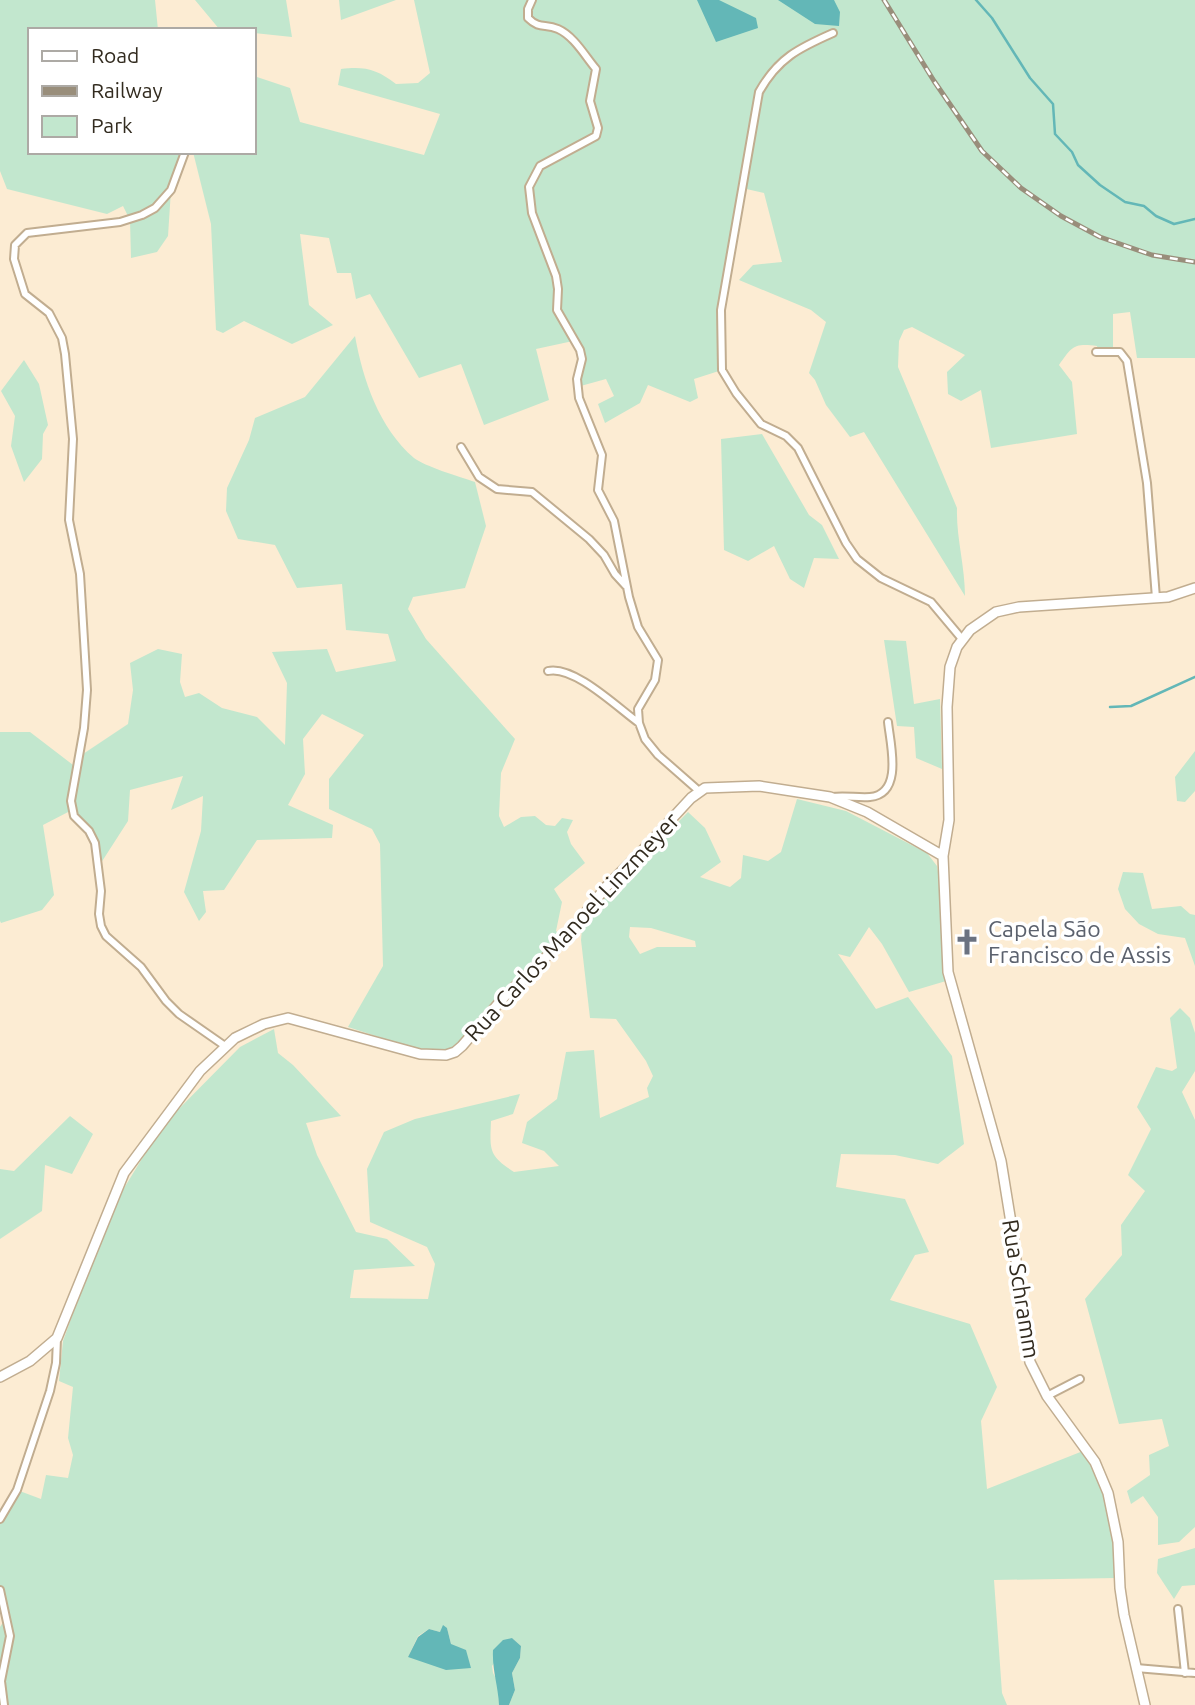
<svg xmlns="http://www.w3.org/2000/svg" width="1195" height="1705" viewBox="0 0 1195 1705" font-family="Ubuntu,sans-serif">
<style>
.green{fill:#c2e7ce;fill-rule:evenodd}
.water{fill:#63b7b7}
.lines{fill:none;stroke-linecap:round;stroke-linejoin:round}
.stream{stroke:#63b7b7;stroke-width:2.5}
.street-casing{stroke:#c1ad90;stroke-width:10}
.secondary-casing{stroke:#c1ad90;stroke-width:12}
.street{stroke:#fff;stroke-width:6}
.secondary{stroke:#fff;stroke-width:9}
.rail-casing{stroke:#998e7b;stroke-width:5}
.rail{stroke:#fff;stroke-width:2.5;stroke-dasharray:8;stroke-linecap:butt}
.labels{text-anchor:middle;stroke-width:7;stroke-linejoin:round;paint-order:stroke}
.street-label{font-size:23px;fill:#322b1f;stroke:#fff}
.worship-label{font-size:23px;fill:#5b616d;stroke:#fff;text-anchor:start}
</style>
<rect width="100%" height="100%" fill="#fcecd3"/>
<path class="green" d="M0,0H155L158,30H30V152H185L171,190L168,236L157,252L131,258L130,220L123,206L107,214L7,189L0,171Z
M195,0H286L292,37L254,33V30H220Z
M339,0H396L341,20Z
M414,0H1195V358H1137L1130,312L1113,314V351L1098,352L1097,346C1073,343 1072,347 1059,365L1072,382L1077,434L991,448L981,390L961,401L948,394L947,372L965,355L912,327L904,330L899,341L898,367L957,508C956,537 965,566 965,596L864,432L850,437L826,405L815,380L809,373L826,322L811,310L739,280L753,265L782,262L764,193L742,188L721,310L722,370L694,379L698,398L690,402L648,385L640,403L605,423L598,404L614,396L606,379L577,387L581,359L573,341L536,349L549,400L484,425L461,364L419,378L370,294L356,299L351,273H337L329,238L300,234L309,305L333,325L292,344L244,321L223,333L216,330L211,224L193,152H254V76L290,88L300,122L424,155L440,114L338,85L341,69C364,66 377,69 396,84L418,83L430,73Z
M355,336C363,380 379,428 414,458C424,466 460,477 475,482L486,526L465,588L413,597L408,609L426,639L515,739L501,773L499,816L504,827L521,817L535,816L546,825L555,826L562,818L573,820L567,832L571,844L585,863L554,889L562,902L556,931L563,938L492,1004L461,1045L446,1052L422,1051L348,1027L383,966L380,844L372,829L329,809V779L364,735L322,714L303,739L305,774L288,805L333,825L332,838L257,840L224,890L203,891L206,912L199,921L184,892L201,831L203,796L171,810L183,776L130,790L128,821L99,866L95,843L72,810L43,825L54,895L42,910L1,923L0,921V732H30L77,768L80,756L128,724L133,690L130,663L158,649L182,654L180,682L185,697L199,693L222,708L257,717L285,745L287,683L272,652L327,649L336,672L396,661L388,634L346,630L342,584L297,588L275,545L238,539L226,511L227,488L249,440L255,418L305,397Z
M24,360L39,384L48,425L43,434L42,459L24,482L11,446L15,416L1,391Z
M762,434L809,515L822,525L839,559L814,558L804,588L790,579L774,546L748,561L724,550L721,439Z
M884,640L906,641L914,704L940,699L942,769L916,758L914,727L897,726Z
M1195,751V791L1185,802L1177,801L1175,777Z
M797,799L846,811L927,853L937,866L939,878L946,981L909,992L882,944L869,927L850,957L838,954L876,1009L908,997L952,1056L964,1144L938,1164L895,1155L841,1154L836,1187L905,1199L929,1252L915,1255L890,1300L970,1324L997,1387L981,1421L987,1489L1083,1451C1110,1488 1114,1533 1116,1578L994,1580L1002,1693L1007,1705H509L515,1690L512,1673L520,1658L521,1646L512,1638L492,1666L493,1673L498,1682L499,1705H0V1627L7,1616L0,1590V1516L17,1490L41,1499L46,1475L68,1478L73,1455L68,1438L73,1387L59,1381L63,1341L110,1211L162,1126L240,1047L274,1029L278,1053L293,1065L341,1116L306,1123L317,1155L356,1232L387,1239L415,1266L354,1270L350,1298L428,1299L435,1264L427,1247L370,1222L367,1169L384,1132L415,1119L520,1094L513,1114L491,1121C490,1150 488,1155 514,1172L559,1166L544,1151L522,1143L527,1122L557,1099L566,1052L594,1050L600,1118L649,1097L647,1088L653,1076L646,1061L616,1019L590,1018L581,940L583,918L688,812L705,828L721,862L700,877L730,887L741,878L743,855L768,861L781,852ZM630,927L651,928L695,941L696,947H657L640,954L629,937ZM447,1628L451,1644L408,1657L418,1636L429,1629L440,1632Z
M1123,872L1143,873L1152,909L1181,906L1190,914L1195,915V966L1185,938L1158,934L1139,924L1125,909L1118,889Z
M1180,1008L1190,1018L1195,1033V1071L1182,1092L1195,1120V1527L1179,1542L1158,1545V1517L1143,1496L1131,1504L1127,1491L1150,1475L1149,1455L1169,1446L1162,1419L1119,1424L1085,1299L1122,1255L1121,1225L1145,1191L1128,1175L1151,1129L1137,1107L1156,1067L1172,1071L1177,1068L1170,1018Z
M70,1116L93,1134L72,1174L45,1165L42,1211L0,1239V1169L14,1171Z
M1195,1548V1585L1182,1586L1174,1599L1157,1573L1158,1559Z"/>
<path class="water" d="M697,0H719L756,18L758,28L716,42Z
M778,0H834L840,12L839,26L815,24Z
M443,1625L447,1628L451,1644L466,1650L471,1668L446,1670L408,1657L418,1637L429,1629L440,1632Z
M512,1638L521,1646L520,1658L512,1673L515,1690L509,1705H499C498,1685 492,1670 493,1650L503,1640Z"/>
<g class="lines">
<path class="stream" d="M976,0L992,18L1030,78L1053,104L1055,134L1072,152L1078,165L1100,185L1125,202L1144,206L1156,216L1174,224L1195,219
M1110,707L1131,706L1195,677"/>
<g class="street-casing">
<path id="street" d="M532,0L528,9V18C540,30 545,23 558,29C574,36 585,56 596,69L590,101L598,128L596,136L540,166L529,187L532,213L556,276L558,289L557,310L580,350L582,359L577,379L579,398L602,455L598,490L614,521L629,597L638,627L658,660L655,680L638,709L639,723L645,739L658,755L699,791
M833,33C799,48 778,58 759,92L721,310L722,370L736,393L761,424L786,436L798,448L846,543L857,559L881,578L931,602L962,639
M185,152L171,190L155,208L142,215L120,222L27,233L15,245L14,259L25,294L49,313L62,338L65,354L73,439L69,520L80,574L87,690L84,728L71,801L74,816L89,831L95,843L101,891L99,914L101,926L106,936L141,967L166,1001L179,1014L225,1046
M1096,352H1120L1127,361L1147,483L1156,598
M461,447L479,477L497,489L532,492L589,539L604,555L615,574L626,586
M548,671C574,665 618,708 639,723
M832,797C845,795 857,798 870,797C904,794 890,743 888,722
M1047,1396L1080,1379
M0,1519L17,1490L50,1391L56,1363L57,1338
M0,1590L10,1636L1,1681L4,1705
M1178,1609L1185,1673
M1136,1668L1195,1673"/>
</g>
<g class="secondary-casing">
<path id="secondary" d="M0,1377L30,1361L57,1338L124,1173L200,1071L235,1038L264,1024L288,1018L420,1054L446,1055L455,1052L462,1046L505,996L564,940L606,887L642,851L691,798L705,788L759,786L830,797L867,812L943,856
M1145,1705L1124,1615L1120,1588L1118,1542L1108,1493L1095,1462L1047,1396L1030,1362L1023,1327L1014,1241L1001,1161L948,972L943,856L949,820L947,707L950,667L957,647L970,630L996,612L1019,607L1168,597L1195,588"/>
</g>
<use href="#street" class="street"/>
<use href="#secondary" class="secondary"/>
<g class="rail-casing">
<path id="rail" d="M884,0L934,81L982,151L1021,188L1061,216L1100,237L1152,255L1195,262"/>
</g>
<use href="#rail" class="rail"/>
</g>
<defs>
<g id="church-bare" transform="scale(2.1)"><path d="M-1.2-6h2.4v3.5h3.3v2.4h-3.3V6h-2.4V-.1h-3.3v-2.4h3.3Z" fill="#6b7280" stroke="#fff" stroke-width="2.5" paint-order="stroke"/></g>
</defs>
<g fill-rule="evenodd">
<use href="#church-bare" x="967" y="942"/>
</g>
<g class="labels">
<g class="street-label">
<text transform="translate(572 927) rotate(-47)" y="8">Rua Carlos Manoel Linzmeyer</text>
<text transform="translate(1021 1289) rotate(81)" y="8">Rua Schramm</text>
</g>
<g class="worship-label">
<text x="988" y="937">Capela São<tspan x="988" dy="26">Francisco de Assis</tspan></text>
</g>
</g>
<rect x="28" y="28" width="228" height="126" fill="#ffffff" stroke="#adaaa5" stroke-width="2"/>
<rect x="42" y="51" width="35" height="10" fill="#ffffff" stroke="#adaaa5" stroke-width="2"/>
<text x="91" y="63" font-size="21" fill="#322b1f">Road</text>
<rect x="42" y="86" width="35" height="10" fill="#998e7b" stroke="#adaaa5" stroke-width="2"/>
<text x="91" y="98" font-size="21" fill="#322b1f">Railway</text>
<rect x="42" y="116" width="35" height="21" fill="#c2e7ce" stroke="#adaaa5" stroke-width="2"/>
<text x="91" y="133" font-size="21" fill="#322b1f">Park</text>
</svg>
